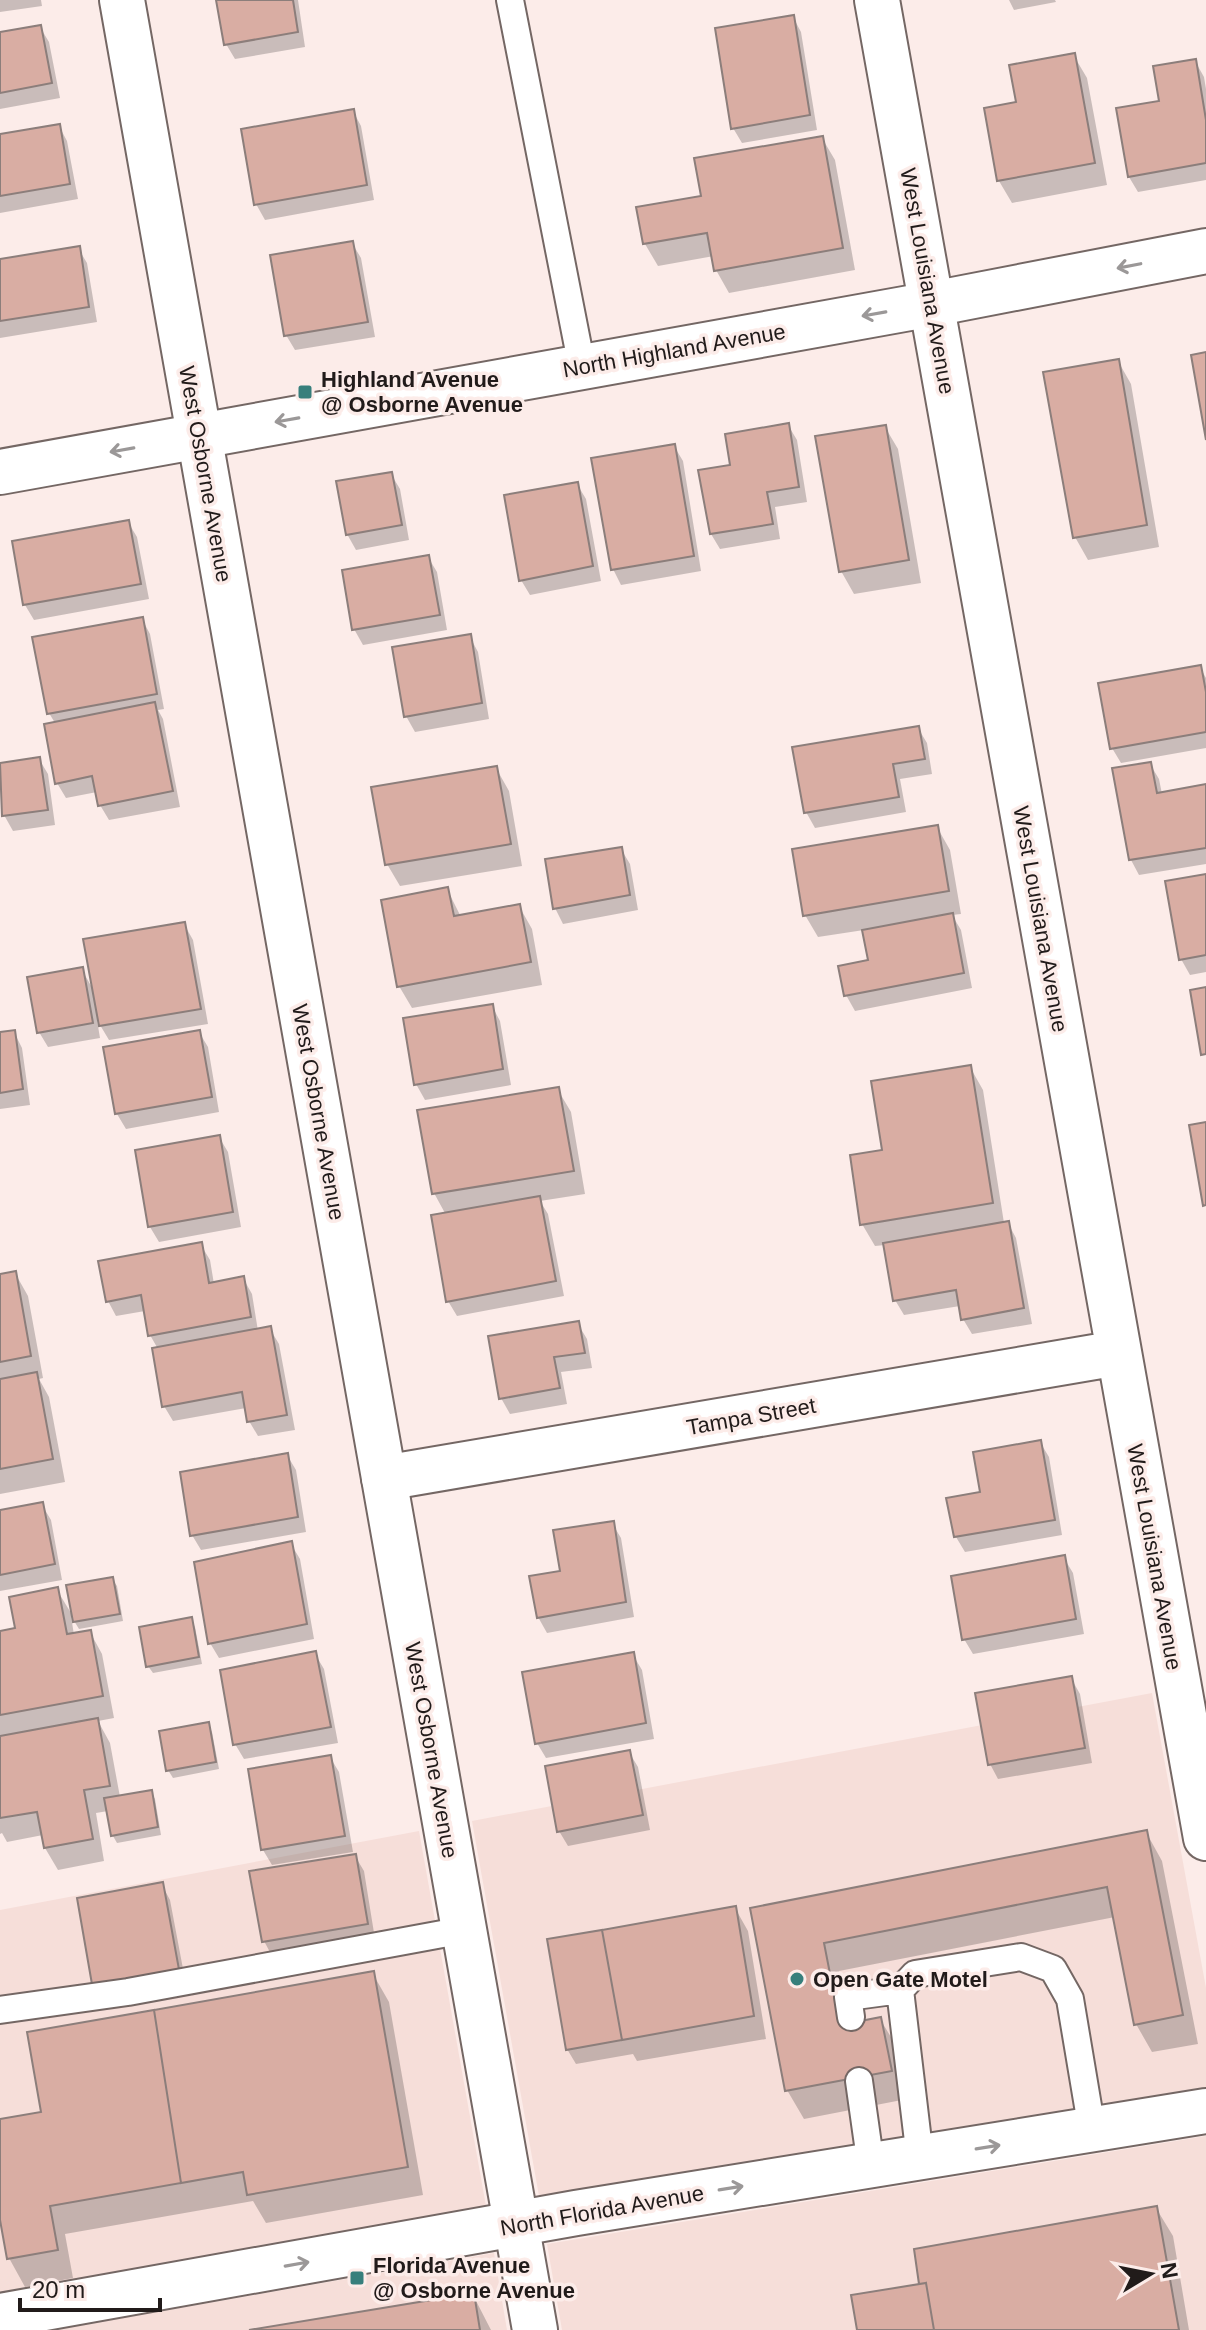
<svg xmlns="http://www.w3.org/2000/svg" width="1206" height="2330" viewBox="0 0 1206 2330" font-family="Arial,sans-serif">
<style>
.built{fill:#f6ded9}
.shadow{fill:#0003}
.building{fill:#d9ada3;stroke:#8c7e7b;stroke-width:2}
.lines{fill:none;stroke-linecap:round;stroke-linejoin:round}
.lane-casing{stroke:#746764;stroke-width:30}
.street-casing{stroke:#746764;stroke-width:48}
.secondary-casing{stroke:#746764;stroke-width:48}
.primary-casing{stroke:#746764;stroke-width:48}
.lane{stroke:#fff;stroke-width:26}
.street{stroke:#fff;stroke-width:44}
.secondary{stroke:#fff;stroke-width:44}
.primary{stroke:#fff;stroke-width:44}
.oneway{stroke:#9b9898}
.poi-dot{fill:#377f7c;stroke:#fcece9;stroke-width:3}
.labels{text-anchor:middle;stroke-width:7;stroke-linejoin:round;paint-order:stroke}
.street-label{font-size:22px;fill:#211b1a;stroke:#fcece9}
.poi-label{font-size:22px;font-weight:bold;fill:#211b1a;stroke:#fcece9;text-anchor:start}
</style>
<rect width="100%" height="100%" fill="#fcece9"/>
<path class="built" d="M1152,1693L1206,1988V2087L539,2196L472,1821Z
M419,1831L486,2206L0,2292V1910Z
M1206,2136V2330H562L547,2244Z
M494,2253L507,2330H54Z"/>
<path class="shadow" d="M0,0H41L42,6L0,12Z
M218,0H298L305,47L235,59L226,44Z
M1009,0H1055L1056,2L1014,10Z
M793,17L801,32L817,130L742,143L733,128Z
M40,27L49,42L60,98L0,109V35Z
M1074,56L1087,78L1107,185L1012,203L999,181L987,110L1019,104Z
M1195,61L1204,77L1206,89V180L1138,192L1129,177L1161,102Z
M353,111L361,126L374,200L265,220L256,204Z
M59,126L67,141L78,199L0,213V136Z
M822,138L835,160L855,270L729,293L716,270L714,256L658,266L645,244L639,209L703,198Z
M352,243L361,258L375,337L295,350L286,335Z
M78,248L87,263L97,322L0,338V261Z
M1118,361L1131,384L1159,547L1088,560L1075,537Z
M788,425L797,440L807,502L775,507L780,539L720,549L711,534L733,467Z
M885,427L898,449L921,583L854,594L841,571Z
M674,446L683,461L701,571L621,585L613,569Z
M391,474L400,489L409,540L356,550L347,534Z
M577,484L586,499L601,581L530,595L521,580Z
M128,522L137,537L149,599L34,620L25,605Z
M428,557L437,572L447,630L363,645L354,629Z
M142,619L150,634L164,709L158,710L163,719L180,807L109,820L100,805L97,792L66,798L57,783L55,723L49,713Z
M470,637L478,652L489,719L415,732L406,716Z
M1200,667L1206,678V748L1121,763L1112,748Z
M918,728L927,743L932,774L900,779L906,812L815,828L806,812Z
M39,759L48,774L55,825L13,831L4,815L0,765Z
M1150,764L1159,779L1162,794L1206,786V864L1139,875L1131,860Z
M496,768L509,791L522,866L400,886L387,864Z
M937,827L950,850L961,914L952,915L961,930L972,988L855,1011L846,995L871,961L864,930L818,937L805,915Z
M621,849L630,864L638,910L563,924L555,908Z
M1206,876V972L1190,975L1181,959Z
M447,889L461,917L519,906L532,929L542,985L412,1008L399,986Z
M184,924L193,940L208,1024L109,1040L97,1020L100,1038L48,1047L39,1032L82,970L94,991Z
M492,1006L500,1021L511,1085L425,1100L416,1084Z
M14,1032L22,1048L30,1105L0,1109V1034Z
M199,1032L208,1047L219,1112L126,1129L117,1114Z
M970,1067L983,1090L1004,1223H1008L1016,1238L1032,1324L972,1334L963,1319L960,1306L904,1315L895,1300L885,1245L875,1246L862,1224L885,1152Z
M558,1090L571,1112L585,1194L540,1201L548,1214L564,1296L457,1316L448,1301L446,1215L434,1193Z
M219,1137L228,1152L241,1227L159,1242L150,1227L137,1151Z
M201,1245L210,1260L214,1284L243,1278L252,1294L258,1331L270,1329L279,1344L295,1430L258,1436L249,1421L246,1408L173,1421L164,1406L158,1349L150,1335L145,1311L116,1316L108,1301Z
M15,1273L28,1296L43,1378L39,1379L49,1397L65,1482L0,1494V1276Z
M578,1324L587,1339L592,1368L561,1372L567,1404L510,1414L501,1398Z
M1040,1442L1049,1457L1062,1535L965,1552L956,1537L948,1499L983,1493Z
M287,1455L296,1470L306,1532L201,1550L192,1535Z
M42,1505L51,1520L62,1580L0,1591V1513Z
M612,1523L621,1538L634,1617L547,1633L538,1617Z
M291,1544L300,1559L314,1639L219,1658L210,1643Z
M1064,1558L1073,1573L1084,1634L973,1654L964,1639Z
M112,1579L117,1586L123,1621L79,1629L71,1616L74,1635L90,1632L102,1654L114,1718L98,1721L110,1743L120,1797L151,1792L155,1799L161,1835L117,1843L113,1836L108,1811L96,1813L104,1861L58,1870L45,1848L43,1835L7,1842L2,1833L0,1834V1633L17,1630L57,1590L74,1618Z
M191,1620L195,1627L202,1664L153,1673L148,1666Z
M315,1654L324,1669L338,1743L244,1759L235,1744Z
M633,1655L642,1670L654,1739L546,1758L537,1743Z
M1071,1678L1080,1694L1092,1763L998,1779L990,1764Z
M208,1725L212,1732L219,1769L173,1778L168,1770Z
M629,1752L638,1767L650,1830L568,1846L559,1831Z
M330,1757L339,1772L353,1852L272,1865L263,1850L250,1771Z
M1146,1832L1162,1861L1198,2044L1152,2052L1136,2024L1115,1917L839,1971L849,2025L880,2019L897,2047L907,2099L804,2119L787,2090L752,1909Z
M355,1856L364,1871L375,1939L272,1956L264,1941Z
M162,1885L170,1900L187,1990L104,2005Z
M735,1908L748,1931L766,2039L637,2061L633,2054L576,2064L567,2049Z
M373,1974L389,2002L423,2195L266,2223L253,2201L65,2234L73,2278L25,2287L9,2258L0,2208V2121L43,2114Z
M1156,2208L1173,2236L1189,2330H859L921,2286L916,2250Z
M473,2295L491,2330H262Z"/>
<path class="building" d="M216,0H293L298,32L224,45Z
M794,15L810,115L731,129L715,28Z
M41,25L52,83L0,93V32Z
M1075,53L1095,163L997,181L984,108L1016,102L1009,65Z
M1196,59L1206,120V163L1128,177L1116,108L1159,101L1153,66Z
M354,109L367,185L254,205L241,129Z
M60,124L70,184L0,196V134Z
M823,136L843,248L714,271L707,233L643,244L636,207L701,196L694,158Z
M353,241L368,322L284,336L270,255Z
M80,246L89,307L0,321V259Z
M1206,352V440L1191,355Z
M1119,359L1147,525L1073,538L1043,372Z
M789,423L799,487L767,492L773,524L710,534L698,470L730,465L725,434Z
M886,425L909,560L839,572L815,436Z
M675,444L694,556L611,570L591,458Z
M392,472L402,525L346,535L336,481Z
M578,482L593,566L519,581L504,495Z
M129,520L141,584L23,605L12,541Z
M429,555L440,615L352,630L342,570Z
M143,617L157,694L47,714L32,637Z
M471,634L482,703L404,717L392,647Z
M1201,665L1206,692V732L1110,749L1098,683Z
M155,702L173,791L98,806L92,776L55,784L44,724Z
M919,726L925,759L893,764L899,797L804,813L792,747Z
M40,757L48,810L2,816L0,763Z
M1151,762L1157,793L1206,784V848L1129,860L1112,768Z
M497,766L511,844L385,865L371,787Z
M938,825L949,891L803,916L792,849Z
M622,847L630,895L553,909L545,859Z
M1206,874V955L1179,960L1165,881Z
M448,887L454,916L520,904L531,962L397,987L381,900Z
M953,913L964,973L844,996L838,966L868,960L862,930Z
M185,922L201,1009L99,1026L83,939Z
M83,967L93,1023L37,1033L27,977Z
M1206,987V1054L1201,1055L1190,990Z
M493,1004L503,1069L414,1085L403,1018Z
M15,1030L23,1089L0,1093V1032Z
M200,1030L212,1097L115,1114L103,1047Z
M971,1065L993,1203L860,1225L850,1155L882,1150L871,1081Z
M559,1087L574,1171L432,1194L417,1110Z
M1206,1122V1205L1203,1206L1189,1125Z
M220,1135L233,1212L148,1227L135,1150Z
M540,1196L556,1281L446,1302L431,1215Z
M1009,1221L1024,1308L961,1320L956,1290L893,1301L883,1243Z
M202,1242L209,1283L244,1276L251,1317L148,1336L141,1295L106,1302L98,1261Z
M16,1271L31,1356L0,1362V1274Z
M579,1321L585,1353L554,1357L560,1388L499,1399L488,1336Z
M271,1326L287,1415L247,1422L242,1392L162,1407L152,1348Z
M37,1372L53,1459L0,1469V1379Z
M1041,1440L1055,1520L954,1537L946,1498L980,1492L973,1452Z
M288,1453L298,1517L190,1536L180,1472Z
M43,1502L55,1564L0,1575V1510Z
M614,1521L626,1602L537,1618L529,1576L560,1571L553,1530Z
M292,1541L307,1624L208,1644L194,1562Z
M1065,1555L1076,1619L962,1640L951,1576Z
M113,1577L120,1614L73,1622L66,1585Z
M58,1587L67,1634L91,1630L103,1696L0,1715V1631L15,1628L9,1597Z
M192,1617L199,1657L146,1667L139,1627Z
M316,1651L331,1727L233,1745L220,1670Z
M634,1652L646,1723L535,1744L522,1672Z
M1072,1676L1085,1748L988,1765L975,1693Z
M98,1718L110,1786L84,1790L93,1839L44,1848L37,1812L0,1818V1736Z
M209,1722L216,1762L166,1771L159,1731Z
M630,1750L643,1815L557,1832L545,1766Z
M331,1755L345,1836L261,1850L248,1769Z
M152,1790L158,1827L111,1836L104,1798Z
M1147,1830L1183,2015L1134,2025L1107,1887L824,1943L840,2025L881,2017L892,2071L785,2091L750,1908Z
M356,1854L368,1924L262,1942L249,1871Z
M163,1882L180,1975L93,1990L77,1898Z
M736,1906L754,2016L622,2040L602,1930Z
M602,1930L622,2040L566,2050L547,1939Z
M374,1971L408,2167L247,2195L243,2172L181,2183L154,2010Z
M154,2010L181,2183L50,2206L58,2250L7,2259L0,2220V2119L41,2112L27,2032Z
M1157,2206L1179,2330H934L926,2283L919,2284L914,2249Z
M926,2283L934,2330H857L851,2295Z
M474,2293L480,2330H249Z"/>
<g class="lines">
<g class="lane-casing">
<path id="lane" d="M510,0L582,367
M0,2010L128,1992L464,1930
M851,2017L848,1997L900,1990
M859,2081L871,2166
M920,2158L900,1990L915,1974L1021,1957L1053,1969L1070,1999L1092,2130"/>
</g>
<g class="street-casing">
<path id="street" d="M877,0L1206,1838
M384,1478L1118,1353"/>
</g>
<g class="secondary-casing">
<path id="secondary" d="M122,0L535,2330"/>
</g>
<g class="primary-casing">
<path id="primary" d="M0,472L932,304L1206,251
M0,2316L576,2213L1206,2111"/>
</g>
<use href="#lane" class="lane"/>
<use href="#street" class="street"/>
<use href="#secondary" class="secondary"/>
<use href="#primary" class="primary"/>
</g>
<defs><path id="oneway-shaft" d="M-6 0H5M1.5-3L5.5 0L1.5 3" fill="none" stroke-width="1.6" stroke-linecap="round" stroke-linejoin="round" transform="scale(2)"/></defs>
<g class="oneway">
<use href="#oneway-shaft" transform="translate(1129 266) rotate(169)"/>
<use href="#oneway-shaft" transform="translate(874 314) rotate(170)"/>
<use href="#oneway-shaft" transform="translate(287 420) rotate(170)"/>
<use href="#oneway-shaft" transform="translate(122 450) rotate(170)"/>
<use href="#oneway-shaft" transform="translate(988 2147) rotate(-9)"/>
<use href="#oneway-shaft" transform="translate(731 2188) rotate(-9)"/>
<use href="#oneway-shaft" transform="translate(297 2264) rotate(-10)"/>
</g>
<g class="poi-dot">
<rect x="297" y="384" width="16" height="16" rx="4"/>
<circle cx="797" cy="1979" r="8"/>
<rect x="349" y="2270" width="16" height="16" rx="4"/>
</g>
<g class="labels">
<g class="street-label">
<text transform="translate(928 281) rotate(80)" y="8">West Louisiana Avenue</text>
<text transform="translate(674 350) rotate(-10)" y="8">North Highland Avenue</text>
<text transform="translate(206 474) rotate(80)" y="8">West Osborne Avenue</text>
<text transform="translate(1041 919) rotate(80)" y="8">West Louisiana Avenue</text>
<text transform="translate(319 1112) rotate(80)" y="8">West Osborne Avenue</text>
<text transform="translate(751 1416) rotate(-10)" y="8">Tampa Street</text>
<text transform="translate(1155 1557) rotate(80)" y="8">West Louisiana Avenue</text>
<text transform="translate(432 1750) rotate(80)" y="8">West Osborne Avenue</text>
<text transform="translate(602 2210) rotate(-10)" y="8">North Florida Avenue</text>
</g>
<g class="poi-label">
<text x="321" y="387">Highland Avenue<tspan x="321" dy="25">@ Osborne Avenue</tspan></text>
<text x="813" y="1987">Open Gate Motel</text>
<text x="373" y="2273">Florida Avenue<tspan x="373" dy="25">@ Osborne Avenue</tspan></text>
</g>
</g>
<g transform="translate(1150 2274) rotate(80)" stroke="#fcece9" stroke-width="6" paint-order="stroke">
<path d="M0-6L14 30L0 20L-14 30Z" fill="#211b1a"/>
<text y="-12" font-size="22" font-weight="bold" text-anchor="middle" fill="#211b1a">N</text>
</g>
<path d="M20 2298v12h140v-12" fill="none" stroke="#211b1a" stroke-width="4"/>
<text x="32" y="2298" font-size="24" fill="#211b1a" stroke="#fcece9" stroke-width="6" paint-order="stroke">20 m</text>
</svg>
